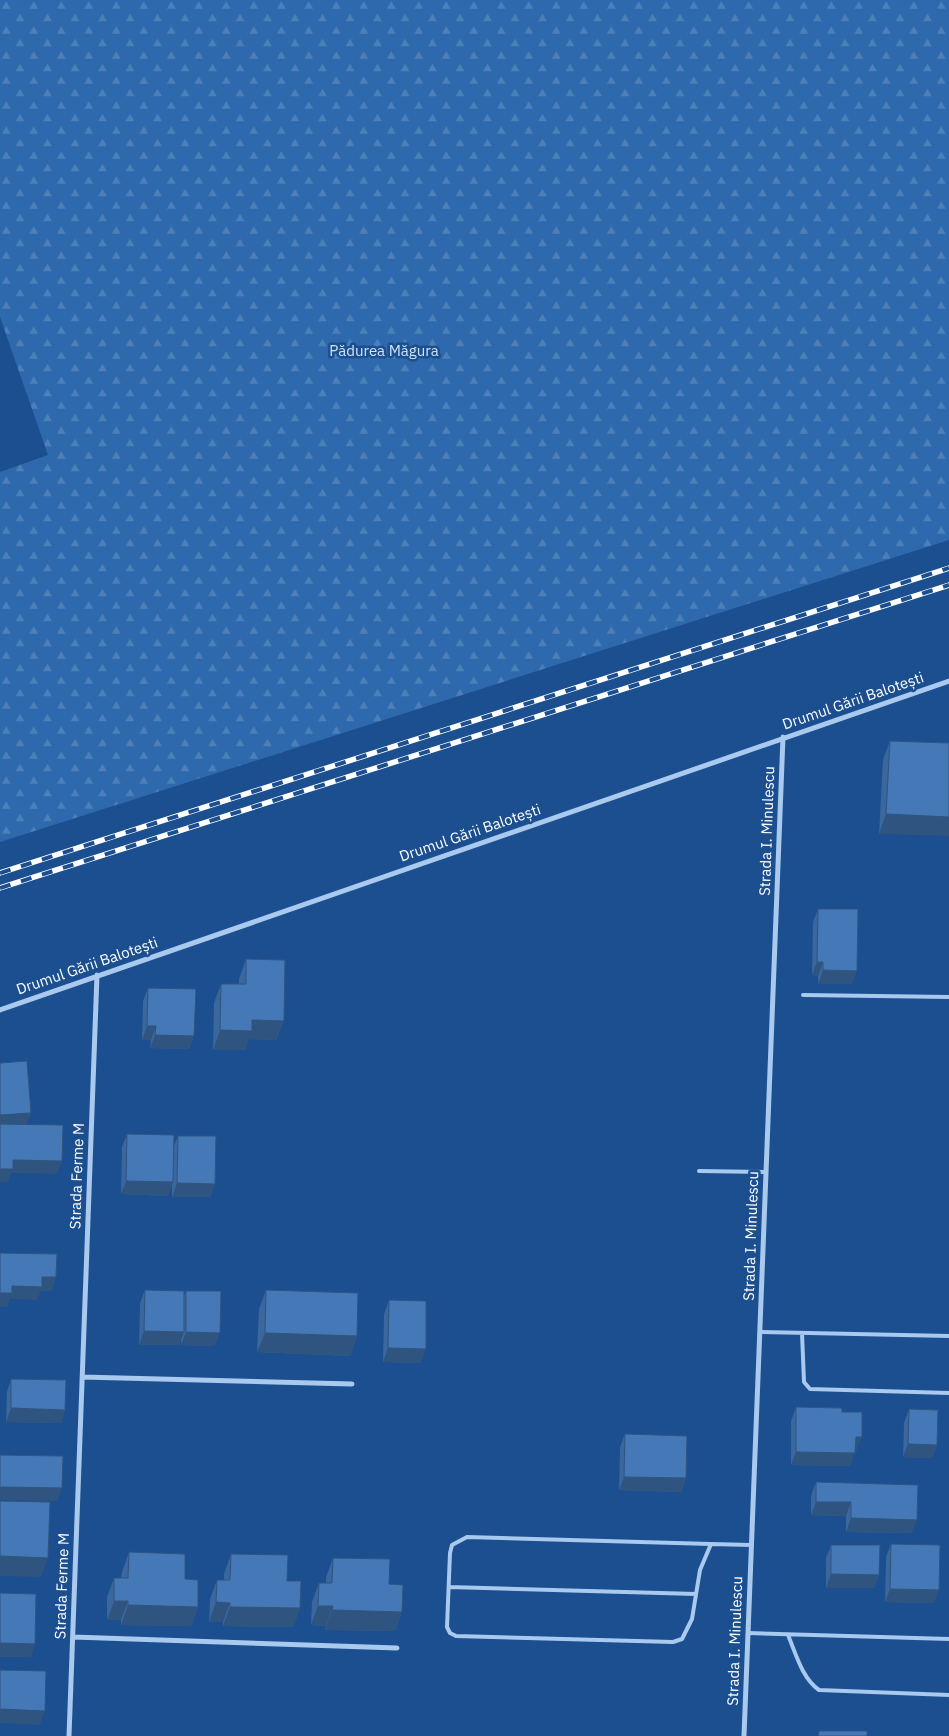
<svg xmlns="http://www.w3.org/2000/svg" width="949" height="1736" viewBox="0 0 949 1736" font-family="'IBM Plex Sans',sans-serif">
<style>
.forest{fill:url(#forest-firs)}
.lines{fill:none;stroke-linecap:round;stroke-linejoin:round}
.service{stroke:#a9c9ee;stroke-width:4}
.minor{stroke:#a9c9ee;stroke-width:5}
.rail-casing{stroke:#fff;stroke-width:5.5}
.rail{stroke:#1b4f8f;stroke-width:4;stroke-dasharray:11;stroke-linecap:butt}
.wall{fill:#3a679d}
.shaded-wall{fill:#305480}
.building{fill:#4478b7;stroke:#305480}
.labels{text-anchor:middle;stroke-width:5;stroke-linejoin:round;paint-order:stroke}
.park-label{font-size:15px;fill:#cfe3fa;stroke:#1b4f8f}
.street-label{font-size:15px;fill:#fff;stroke:#1b4f8f}
</style>
<defs>
<pattern id="forest-firs" width="22" height="20" patternUnits="userSpaceOnUse" patternTransform="scale(1.25)"><rect width="22" height="20" fill="#2e69ad"/><path d="M5 1l3.5 6h-7zM16 11l3.5 6h-7z" fill="#4d80b9"/></pattern>
</defs>
<rect width="100%" height="100%" fill="#1b4f8f"/>
<path class="forest" d="M0,0H949V540L0,842V472L48,455L0,317Z"/>
<g class="lines">
<path class="service" d="M803,995L949,997
M699,1171L766,1172
M760,1332L949,1336
M802,1333L804,1382L810,1389L949,1393
M711,1544L700,1570L692,1619L682,1639L673,1642L456,1636L450,1633L447,1627L450,1553L452,1545L467,1537L711,1544L751,1545
M449,1587L696,1594
M748,1633L949,1639
M788,1635C796,1654 802,1678 819,1690L949,1695"/>
<path class="minor" d="M0,1010L949,681
M82,1377L352,1384
M73,1637L397,1648
M69,1736L97,975
M744,1736L783,737"/>
<g class="rail-casing">
<path id="rail" d="M0,873L949,568
M0,888L949,585"/>
</g>
<use href="#rail" class="rail"/>
</g>
<path class="wall" d="M890,741L949,743L879,834L883,760Z
M818,909L852,984H818V976L812,975L813,922Z
M246,959L284,1021L276,1040L249,1039L245,1050H213L214,1003L221,984H239V979Z
M148,988L194,1036L189,1049L150,1048L151,1040H142L143,1001Z
M127,1134L174,1146L178,1136L215,1184L210,1197H172V1185L168,1196L121,1194L122,1147Z
M145,1290L184,1296L186,1291L215,1346L181,1345V1340L179,1345H139L140,1303Z
M266,1290L357,1336L350,1356L257,1352L259,1309Z
M389,1300L421,1363L383,1362L384,1314Z
M11,1379L65,1410L61,1423L6,1422L7,1392Z
M796,1407L842,1412L857,1450H855L850,1466L791,1465V1421Z
M909,1409L937,1445L932,1458L903,1457L904,1423Z
M625,1434L686,1478L681,1492L619,1490L620,1447Z
M816,1482L912,1533L846,1532V1516L811,1515V1496Z
M891,1544L934,1603L885,1602L886,1557Z
M831,1545L879,1575L874,1588H826V1558Z
M129,1552L185,1579L198,1607L191,1626L121,1625V1620H107V1597L114,1578H121L122,1572Z
M231,1554L287,1581L300,1608L293,1627L223,1626V1622H209L210,1599L217,1580H224V1574Z
M333,1558L389,1584L402,1612L395,1631L325,1630L326,1626L311,1625L312,1602L319,1583H326V1577Z"/>
<path class="shaded-wall" d="M886,814L949,817V836L879,834Z
M817,962H823L818,976L812,975Z
M823,970L857,971L852,984H818Z
M252,1020L284,1021L276,1040L249,1039L245,1050H213L220,1030Z
M147,1026H156L151,1040H142Z
M155,1035L194,1036L189,1049L150,1048Z
M31,1113L26,1126L0,1128V1115Z
M13,1160L62,1161L57,1174L11,1173L8,1182H0V1169Z
M126,1181L173,1182L168,1196L121,1194Z
M177,1183L215,1184L210,1197H172Z
M42,1277H56L52,1291H41L37,1300L10,1299L7,1307H0V1293L12,1286Z
M144,1331L184,1332L179,1345H139Z
M186,1332L220,1333L215,1346L181,1345Z
M265,1333L357,1336L350,1356L257,1352Z
M388,1348L426,1349L421,1363L383,1362Z
M11,1408L65,1410L61,1423L6,1422Z
M856,1437H862L857,1450H851Z
M908,1444L937,1445L932,1458L903,1457Z
M796,1452L855,1453L850,1466L791,1465Z
M624,1477L686,1478L681,1492L619,1490Z
M0,1487L62,1488L57,1501L0,1500Z
M816,1502H851L846,1516L811,1515Z
M851,1518L917,1520L912,1533L846,1532Z
M0,1556L48,1558L41,1577L0,1576Z
M831,1574L879,1575L874,1588H826Z
M890,1589L939,1590L934,1603L885,1602Z
M114,1601H128L121,1620H107Z
M216,1602L230,1603L223,1622H209Z
M128,1605L198,1607L191,1626L121,1625Z
M318,1606H333L326,1626L311,1625Z
M230,1607L300,1608L293,1627L223,1626Z
M332,1610L402,1612L395,1631L325,1630Z
M0,1643L35,1644L31,1657H0Z
M0,1709L45,1711L40,1725L0,1723Z"/>
<path class="building" d="M890,741L949,743V817L886,814Z
M818,909H858L857,971L823,970V962H817Z
M246,959L285,960L284,1021L252,1020V1031L220,1030L221,984H246Z
M148,988L196,989L194,1036L155,1035L156,1026H147Z
M27,1061L31,1113L0,1115V1063Z
M0,1124L63,1125L62,1161L13,1160V1169H0Z
M127,1134L174,1135L173,1182L126,1181Z
M178,1136H216L215,1184L177,1183Z
M0,1253L57,1254L56,1277H42V1287L12,1286V1293H0Z
M145,1290L184,1291V1332L144,1331Z
M266,1290L358,1293L357,1336L265,1333Z
M186,1291H221L220,1333L186,1332Z
M389,1300L426,1301V1349L388,1348Z
M11,1379L66,1380L65,1410L11,1408Z
M796,1407L842,1408V1412H862V1437H856L855,1453L796,1452Z
M909,1409L938,1410L937,1445L908,1444Z
M625,1434L687,1436L686,1478L624,1477Z
M0,1455L63,1456L62,1488L0,1487Z
M816,1482L918,1485L917,1520L851,1518V1502H816Z
M0,1501L50,1502L48,1558L0,1556Z
M891,1544L940,1545L939,1590L890,1589Z
M831,1545H880L879,1575L831,1574Z
M129,1552L185,1554V1579L198,1580V1607L128,1605V1601H114V1578H128Z
M231,1554L288,1555L287,1581H301L300,1608L230,1607V1603L216,1602L217,1580H230Z
M333,1558L390,1559L389,1584L403,1585L402,1612L332,1610L333,1606H318L319,1583H332Z
M0,1593L36,1594L35,1644L0,1643Z
M0,1670L46,1671L45,1711L0,1709Z
M819,1731H867V1736H818Z"/>
<g class="labels">
<g class="park-label">
<text x="384" y="356">Pădurea Măgura</text>
</g>
<g class="street-label">
<text transform="translate(853 701) rotate(-19)" y="5">Drumul Gării Balotești</text>
<text transform="translate(767 831) rotate(-88)" y="5">Strada I. Minulescu</text>
<text transform="translate(470 833) rotate(-19)" y="5">Drumul Gării Balotești</text>
<text transform="translate(87 966) rotate(-19)" y="5">Drumul Gării Balotești</text>
<text transform="translate(77 1176) rotate(-88)" y="5">Strada Ferme M</text>
<text transform="translate(751 1236) rotate(-88)" y="5">Strada I. Minulescu</text>
<text transform="translate(62 1586) rotate(-88)" y="5">Strada Ferme M</text>
<text transform="translate(735 1641) rotate(-88)" y="5">Strada I. Minulescu</text>
</g>
</g>
</svg>
